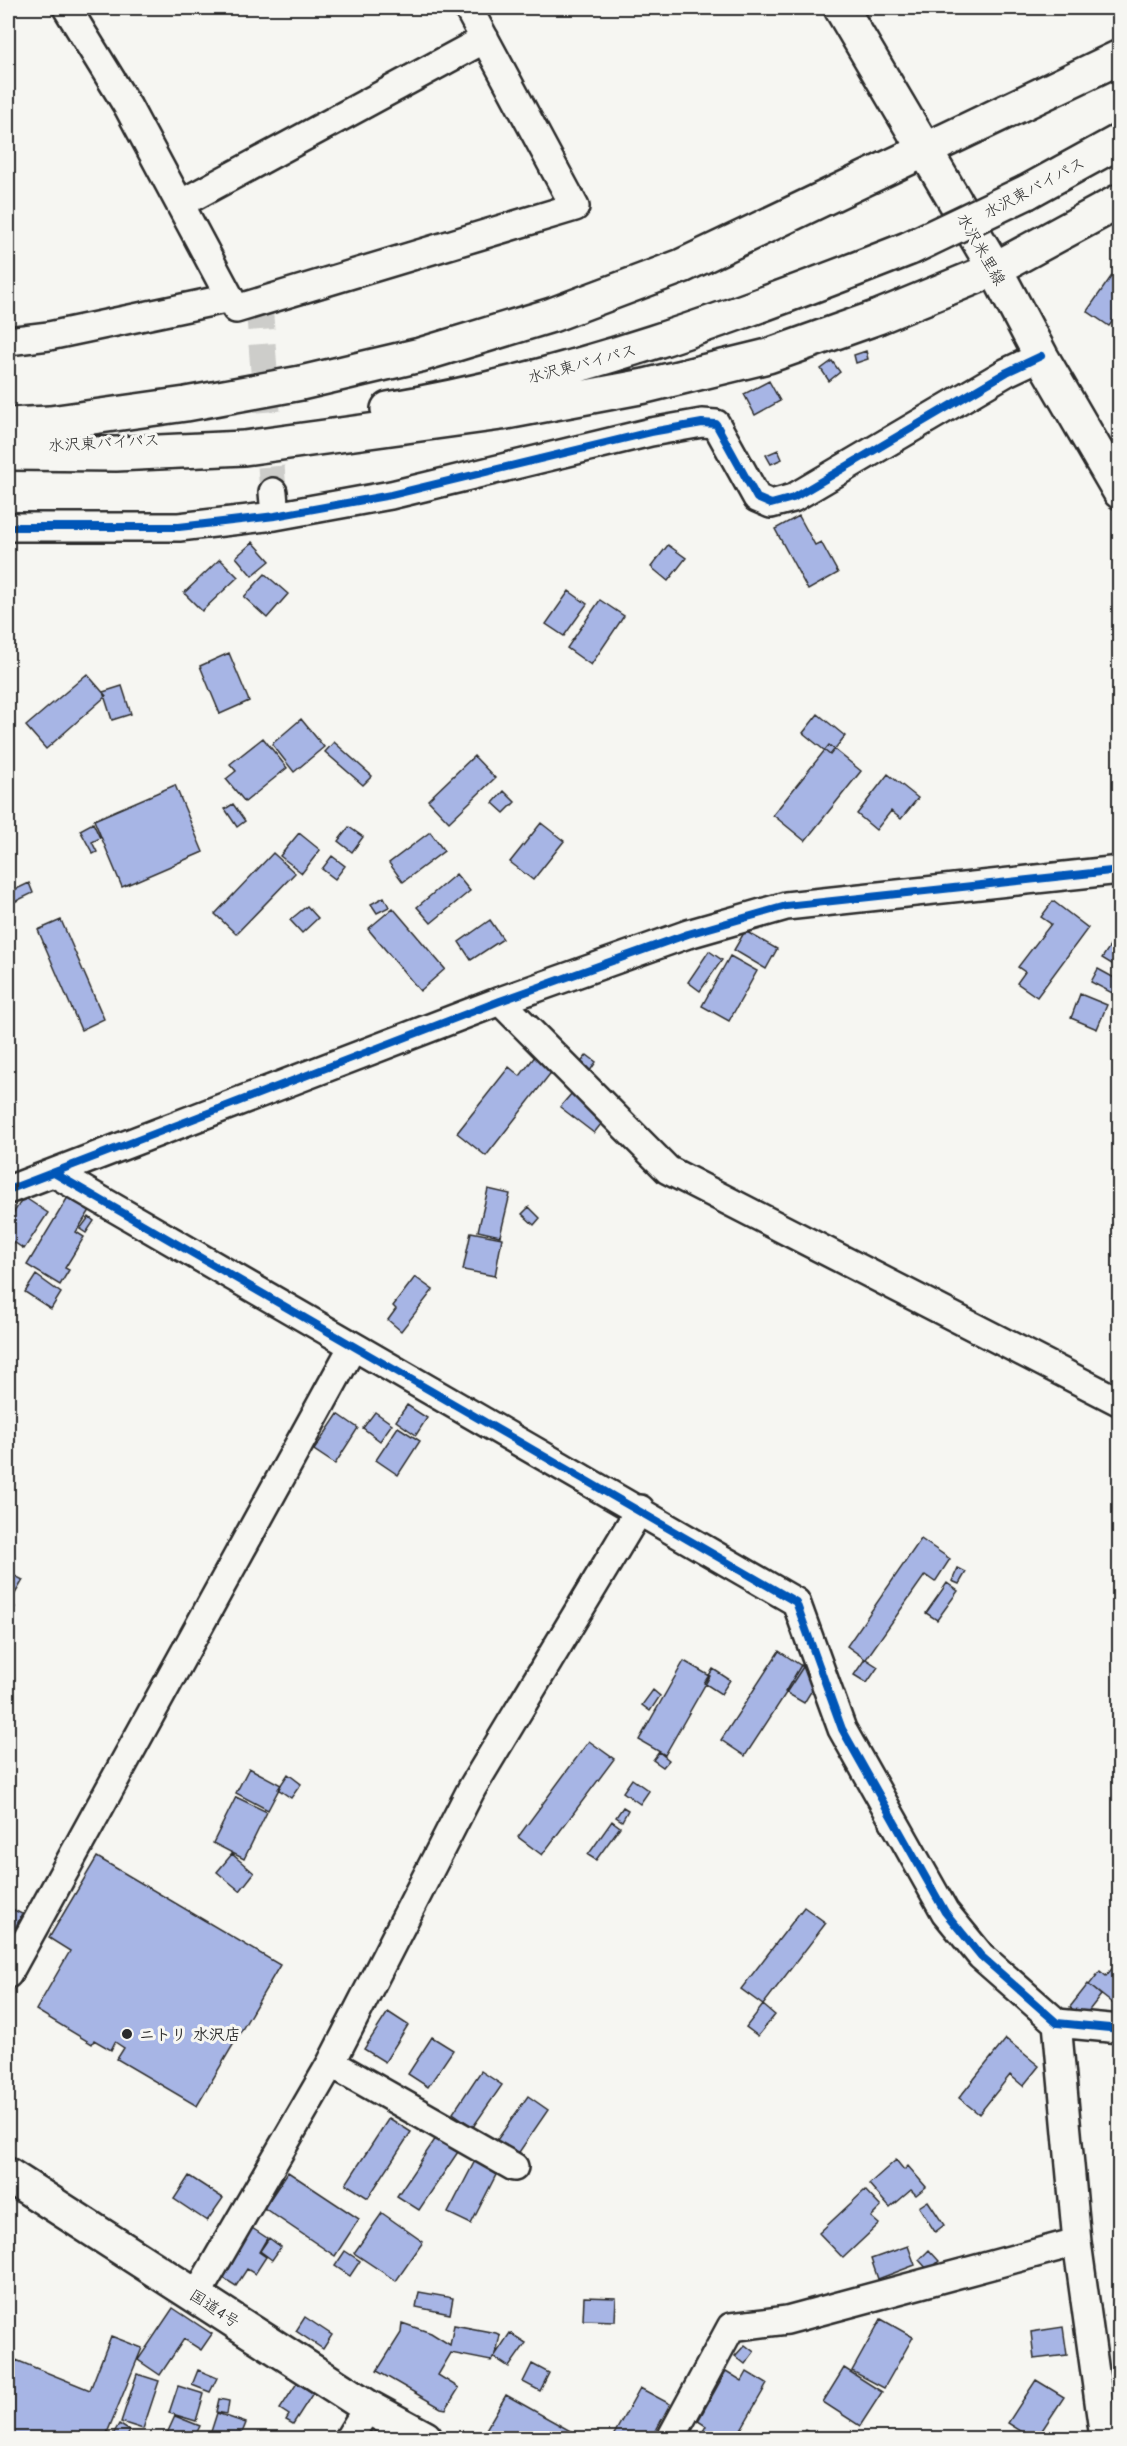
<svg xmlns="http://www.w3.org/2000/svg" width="1127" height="2446" viewBox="0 0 1127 2446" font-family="'Comic Neue','Klee One',sans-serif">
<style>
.building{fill:#a7b5e5;stroke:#2b2b2b;stroke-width:1.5}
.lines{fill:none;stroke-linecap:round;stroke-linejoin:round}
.minor-tunnel{stroke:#cdcdca;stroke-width:27;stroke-dasharray:27 14;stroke-linecap:butt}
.minor-casing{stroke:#2b2b2b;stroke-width:32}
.major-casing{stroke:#2b2b2b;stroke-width:38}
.highway-casing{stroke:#2b2b2b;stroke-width:38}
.minor{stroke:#f6f6f2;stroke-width:27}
.major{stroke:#f6f6f2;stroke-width:33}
.highway{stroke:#f6f6f2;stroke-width:33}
.highway-bridge-casing{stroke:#2b2b2b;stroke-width:38;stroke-linecap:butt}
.highway-bridge{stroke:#f6f6f2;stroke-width:33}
.cycleway-casing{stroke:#f6f6f2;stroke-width:11}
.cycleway{stroke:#0057b8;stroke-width:8}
.poi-dot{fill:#2b2b2b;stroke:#f6f6f2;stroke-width:2}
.labels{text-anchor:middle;stroke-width:6;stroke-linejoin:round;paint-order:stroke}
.street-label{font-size:16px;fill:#2b2b2b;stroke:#f6f6f2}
.poi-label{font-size:16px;font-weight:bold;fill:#2b2b2b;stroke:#f6f6f2;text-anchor:start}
</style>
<rect width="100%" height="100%" fill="#f6f6f2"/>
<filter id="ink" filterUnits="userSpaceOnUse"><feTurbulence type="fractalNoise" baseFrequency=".0167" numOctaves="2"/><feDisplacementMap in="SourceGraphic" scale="12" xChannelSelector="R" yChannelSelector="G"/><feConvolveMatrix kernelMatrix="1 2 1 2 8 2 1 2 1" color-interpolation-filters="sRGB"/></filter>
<g filter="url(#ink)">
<path class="building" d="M1118,267L1120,312L1109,326L1087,311Z
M866,351L868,359L856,363L854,355Z
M832,361L840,372L829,381L821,369Z
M769,381L780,401L755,415L744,394Z
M778,450L782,459L771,464L766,455Z
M799,516L815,545L821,542L838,573L808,590L775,529Z
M253,542L270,561L252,576L236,557Z
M668,545L686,558L668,581L651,567Z
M220,559L238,577L202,611L184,593Z
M265,574L288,594L267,618L244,597Z
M569,591L587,604L564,636L546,624Z
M600,600L624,616L591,665L567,648Z
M229,653L249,701L220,714L200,666Z
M87,674L106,696L46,749L26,726Z
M122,686L131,714L112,720L103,692Z
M818,714L845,736L830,755L803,733Z
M301,719L324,747L294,772L272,744Z
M263,738L287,768L245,802L226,779L236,771L230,764Z
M334,742L372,776L363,785L325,752Z
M829,745L861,771L805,841L773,815Z
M474,756L495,778L449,822L428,800Z
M888,774L918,798L901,819L891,811L876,830L857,814Z
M175,785L203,852L122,887L94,820Z
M504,791L515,802L504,813L493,803Z
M233,804L245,821L237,827L225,809Z
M93,823L100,838L92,842L97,852L93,854L80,830Z
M541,823L564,841L533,880L510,862Z
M349,827L363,837L352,852L338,841Z
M430,832L444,851L403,882L389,863Z
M299,833L320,850L302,873L280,856Z
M273,853L295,873L236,934L215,914Z
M332,856L345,866L335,879L322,869Z
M456,874L470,891L431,923L417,907Z
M29,883L33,893L8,905V893Z
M384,897L389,907L377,913L371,904Z
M1053,901L1088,928L1037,997L1017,983L1025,972L1018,967L1051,924L1041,917Z
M307,906L318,918L302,933L290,920Z
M393,908L445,969L420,991L368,929Z
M61,920L104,1019L81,1030L38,930Z
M490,920L503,939L471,960L459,942Z
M745,931L777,949L766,969L734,950Z
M1112,943L1120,948V969L1102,958Z
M709,951L722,960L700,991L688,982Z
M730,956L757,971L729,1021L702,1006Z
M1098,969L1120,981V997L1091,982Z
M1080,994L1107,1005L1097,1029L1071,1018Z
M539,1051L557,1065L486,1156L457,1133L509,1067L520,1076Z
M587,1055L596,1062L588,1074L578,1066Z
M572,1093L605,1119L594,1133L560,1107Z
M74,1187L96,1201L76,1232L84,1237L65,1268L69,1270L60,1285L27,1265Z
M488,1189L510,1194L500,1236L478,1231Z
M24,1197L48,1213L24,1249L8,1238V1221Z
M529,1207L540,1218L534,1225L522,1214Z
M89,1217L94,1221L86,1233L80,1229Z
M471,1232L502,1238L495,1276L463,1270Z
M36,1275L61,1293L51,1309L25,1292Z
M415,1277L433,1290L401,1331L388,1320L396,1309L393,1306Z
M407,1405L427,1418L416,1435L396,1421Z
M375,1412L392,1424L380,1441L363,1428Z
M338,1414L358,1428L335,1464L314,1450Z
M398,1427L420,1441L398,1475L376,1460Z
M921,1539L950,1559L935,1582L925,1575L866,1659L878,1667L867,1683L854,1675L865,1659L847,1646Z
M8,1561L14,1564L9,1573L23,1580L9,1604L15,1607L8,1620Z
M958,1568L966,1572L959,1584L952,1581Z
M947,1583L958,1591L937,1620L926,1613Z
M779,1651L803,1667L745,1756L721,1740Z
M684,1661L710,1676L665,1755L639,1740Z
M801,1665L820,1677L804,1703L785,1692Z
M713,1669L730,1680L721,1694L704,1683Z
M653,1690L660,1696L650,1711L642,1705Z
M589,1741L614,1759L542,1855L518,1837Z
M659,1752L669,1760L663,1767L653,1760Z
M249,1768L281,1785L268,1810L236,1793Z
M288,1774L301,1784L291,1798L278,1789Z
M632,1779L649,1791L640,1804L623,1792Z
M236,1797L267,1812L244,1859L213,1843Z
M623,1807L628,1810L622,1821L616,1817Z
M612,1821L620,1827L596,1860L588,1855Z
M232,1854L254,1873L240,1891L217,1872Z
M97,1857L280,1965L197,2106L117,2059L124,2048L115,2042L111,2050L94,2040L92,2044L36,2010L70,1951L49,1938Z
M8,1907L22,1914L8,1942Z
M804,1907L826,1923L763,2005L741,1989Z
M1120,1959V1993L1112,2003L1089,1985L1100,1971L1106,1976Z
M1088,1984L1101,1995L1083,2018L1070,2007Z
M763,2005L775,2015L758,2036L746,2027Z
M388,2012L408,2025L385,2062L364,2049Z
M432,2037L453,2050L428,2087L408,2074Z
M1006,2039L1039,2066L1023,2086L1010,2075L979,2114L959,2098Z
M481,2071L502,2085L473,2127L453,2113Z
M528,2096L548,2110L511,2164L490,2150Z
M389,2118L411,2132L368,2198L346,2184Z
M440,2132L462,2146L419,2210L397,2196Z
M479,2153L501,2165L471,2224L448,2213Z
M896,2160L904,2170L908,2166L926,2187L916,2195L911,2190L890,2208L869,2184Z
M288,2172L359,2219L335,2256L264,2208Z
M189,2176L223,2198L207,2221L174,2199Z
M865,2190L881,2207L871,2217L879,2224L843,2258L819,2233Z
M928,2201L944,2225L935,2232L919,2207Z
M382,2213L423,2242L396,2281L354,2253Z
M252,2228L267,2238L259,2252L266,2257L255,2274L247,2269L236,2286L220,2276Z
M269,2238L281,2247L272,2260L260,2251Z
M908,2246L915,2265L878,2279L871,2259Z
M929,2250L939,2261L929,2271L919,2260Z
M345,2251L360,2261L350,2276L335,2266Z
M419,2292L453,2298L450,2314L416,2307Z
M584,2297L616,2298L615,2321L583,2320Z
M173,2308L212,2334L201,2350L184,2339L160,2375L138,2360Z
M305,2317L332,2335L323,2349L296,2331Z
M881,2319L913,2337L884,2388L852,2371Z
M402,2323L431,2333L450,2345L454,2325L496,2333L500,2335L496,2354L491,2361L451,2353L438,2375L459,2388L446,2409L441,2408L377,2371L401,2333Z
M1063,2327L1067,2355L1034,2359L1031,2332Z
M510,2333L526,2343L509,2367L494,2357Z
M111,2336L142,2348L105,2438H8V2382L16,2360L90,2390Z
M745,2345L754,2352L745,2364L735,2356Z
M532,2364L549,2373L540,2391L523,2382Z
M844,2368L882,2392L860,2426L823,2402Z
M198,2370L217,2378L210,2392L192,2385Z
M726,2371L742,2381L747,2372L767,2384L736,2438L724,2431L720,2438H712L702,2433L706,2426L698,2421Z
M137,2374L159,2381L143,2429L121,2422Z
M1036,2380L1064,2397L1037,2438H1032L1008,2423Z
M297,2383L313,2393L293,2424L286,2420L289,2415L280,2409Z
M178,2386L204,2394L196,2421L169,2413Z
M640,2388L670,2404L652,2438H612Z
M506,2395L583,2438H481Z
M219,2399L229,2401L227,2414L216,2412Z
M217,2413L246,2423L240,2438H209Z
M175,2416L200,2426L194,2438H165Z
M119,2424L130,2431L126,2438H111Z
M805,2430L817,2438H799Z"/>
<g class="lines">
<path class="minor-tunnel" d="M259,303L273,492"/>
<g class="minor-casing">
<path id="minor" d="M67,8L128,107L236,309L575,207L468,8
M180,204L485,39
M8,341L49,336L230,298
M273,492L275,516
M8,527H179L275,516L391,495L651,432L702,423L716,424L757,498L771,504L793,498L1007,372L1041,356
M500,1001L668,1170L1120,1402
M54,1173L796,1602L842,1729L945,1912L981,1956L1057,2023L1120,2029
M8,1190L500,1001L688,934L786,906L1120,870
M8,1974L353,1346
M1057,2023L1077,2242L1104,2438
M331,2063L514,2167
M196,2296L331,2063L472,1788L640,1509
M349,2438L368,2407
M671,2438L731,2327L787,2320L1077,2242"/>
</g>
<g class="major-casing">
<path id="major" d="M841,8L995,269L1041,356L1120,492"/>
</g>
<g class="highway-casing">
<path id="highway" d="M1027,192L1120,141
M388,409C568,379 740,315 910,248
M8,425L50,423L186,404L301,383L420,355L552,315L682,266L1120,57
M8,453L116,454L244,448L501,413L645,386L768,356L878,317L995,269L1120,201
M8,2175L368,2407L425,2438"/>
</g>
<use href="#minor" class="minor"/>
<use href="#major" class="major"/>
<use href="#highway" class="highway"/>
<g class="highway-bridge-casing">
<path id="highway-bridge" d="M910,248L1027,192"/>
</g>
<use href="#highway-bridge" class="highway-bridge"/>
<g class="cycleway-casing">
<path id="cycleway" d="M8,527H179L275,516L391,495L651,432L702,423L716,424L757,498L771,504L793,498L1007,372L1041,356
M54,1173L796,1602L842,1729L945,1912L981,1956L1057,2023L1120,2029
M8,1190L500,1001L688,934L786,906L1120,870"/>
</g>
<use href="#cycleway" class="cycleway"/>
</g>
</g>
<circle class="poi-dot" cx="127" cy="2034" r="6"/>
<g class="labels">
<g class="street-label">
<text transform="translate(1034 187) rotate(-28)" y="6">水沢東バイパス</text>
<text transform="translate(982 249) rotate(60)" y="6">水沢米里線</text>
<text transform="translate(582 363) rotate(-15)" y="6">水沢東バイパス</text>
<text transform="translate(104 442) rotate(-3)" y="6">水沢東バイパス</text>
<text transform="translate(215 2308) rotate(33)" y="6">国道4号</text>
</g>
<g class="poi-label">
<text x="139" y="2040">ニトリ 水沢店</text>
</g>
</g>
<rect width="1127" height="2446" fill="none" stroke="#f6f6f2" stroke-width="30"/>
<rect x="15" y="15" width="1097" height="2416" fill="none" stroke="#2b2b2b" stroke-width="2" filter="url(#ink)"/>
</svg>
